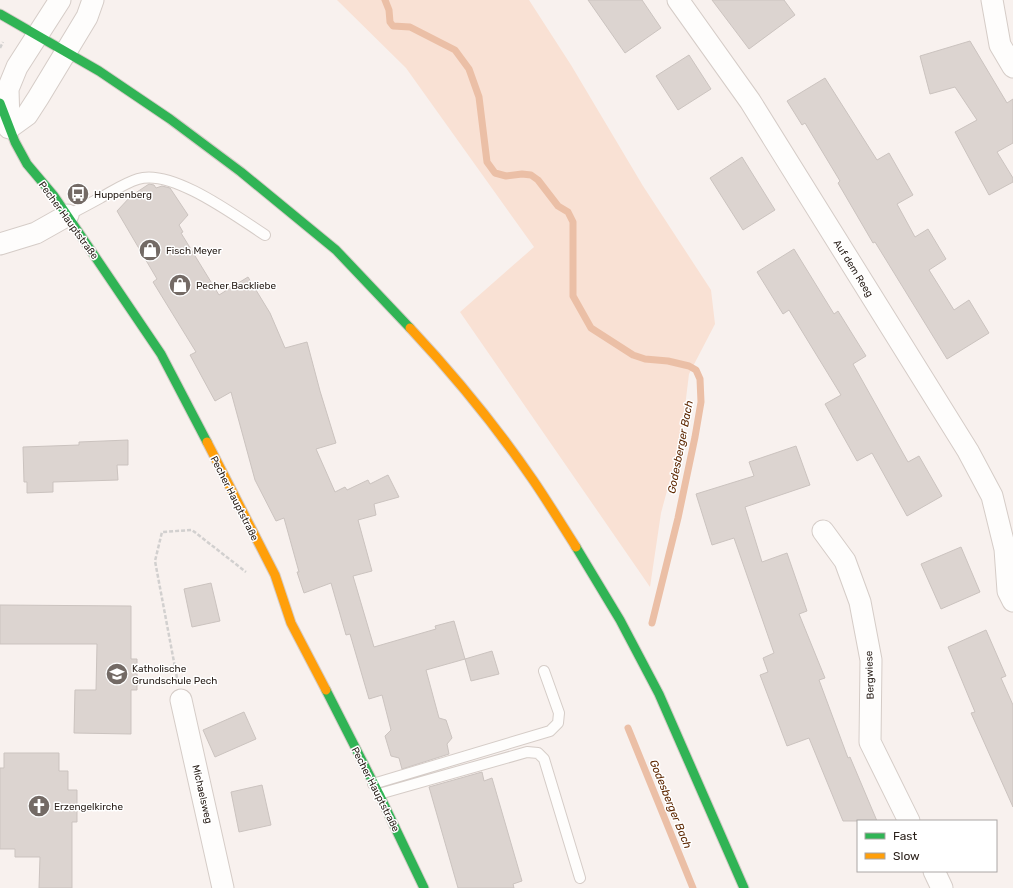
<svg xmlns="http://www.w3.org/2000/svg" width="1013" height="888" viewBox="0 0 1013 888" font-family="Rubik,sans-serif">
<style>
.green{fill:#f9e1d4}
.lines{fill:none;stroke-linecap:round;stroke-linejoin:round}
.stream{stroke:#ebbfa6;stroke-width:7}
.building{fill:#dcd4d0;stroke:#cbc3bf}
.lane-casing{stroke:#d5ccc7;stroke-width:12}
.street-casing{stroke:#d5ccc7;stroke-width:23}
.fast-casing{stroke:#d5ccc7;stroke-width:11}
.slow-casing{stroke:#d5ccc7;stroke-width:11}
.path{stroke:#d2d0cf;stroke-width:2.5;stroke-dasharray:4 2;stroke-linecap:butt}
.lane{stroke:#fefdfc;stroke-width:10}
.street{stroke:#fefdfc;stroke-width:21}
.fast{stroke:#30b455;stroke-width:9}
.slow{stroke:#ff9f0a;stroke-width:9}
.labels{text-anchor:middle;stroke-width:3;stroke-linejoin:round;paint-order:stroke}
.poi-label{font-size:10px;fill:#2b211b;stroke:#fff;text-anchor:start}
.street-label{font-size:10px;fill:#2b211b;stroke:#fff}
.water-label{font-size:11px;font-style:italic;fill:#5d2700;stroke:#fff}
</style>
<rect width="100%" height="100%" fill="#f8f1ee"/>
<path class="green" d="M337,0H529L571,65L643,186L711,290L715,324L689,374L681,439L661,513L650,587L460,312L534,247L406,68Z"/>
<g class="lines">
<path class="stream" d="M385,0L389,10L390,22L393,26L410,27L455,50L469,69L479,97L487,162L495,173L506,176L522,174L531,175L538,180L558,206L568,212L573,222V296L591,328L633,355L645,359L668,361L689,366L696,370L700,379L701,402L695,437L678,518L652,623
M628,728L693,888"/>
</g>
<path class="building" d="M588,0H642L661,28L625,53Z
M712,0H784L795,15L749,49Z
M970,41L1007,103L1013,99V143L997,152L1013,178V182L989,195L955,132L977,120L955,87L930,94L920,56Z
M689,55L711,89L678,110L656,76Z
M825,78L877,160L889,153L913,195L897,204L915,237L928,229L946,259L929,270L954,310L969,300L989,333L947,359L875,242L873,243L838,183L840,181L805,123L802,125L787,101Z
M742,157L775,210L743,230L710,178Z
M149,184L154,185L156,188L162,186L170,188L188,215L179,225L183,232L181,233L219,295L248,277L270,313L285,348L307,342L320,391L336,443L316,449L335,492L345,487L347,490L368,480L370,484L388,475L399,497L374,504L376,515L358,520L372,571L353,576L374,647L436,629L435,626L454,621L465,659L426,670L439,718L446,720L452,738L447,744L449,754L402,769L399,758L391,756L385,736L391,730L382,695L369,699L350,634L346,635L331,583L304,593L297,572H299L284,518L276,521L255,480L231,392L215,401L190,355L196,352L153,282L157,279L117,211L131,196Z
M794,249L834,314L838,311L866,356L853,364L908,462L919,456L942,496L907,516L872,453L857,461L825,404L841,395L789,310L783,314L757,272Z
M128,440V465H117L118,480L53,482V492L27,493V482H24L23,447L79,445V442Z
M796,446L810,485L745,507L762,562L787,553L807,611L799,614L825,678L819,680L848,758L850,757L877,821H843L809,738L787,746L760,675L768,672L763,658L774,653L734,538L712,545L696,494L754,476L749,462Z
M961,547L980,592L941,609L921,564Z
M211,583L220,621L192,627L184,589Z
M0,605L131,606V659H137V690H131V734L74,733L75,690H96L97,644H0Z
M986,630L1006,676L1001,678L1013,705V807L971,713L975,712L948,647Z
M492,651L499,674L471,681L465,659Z
M244,712L256,739L215,757L203,730Z
M4,753H59V771H68V790H77V822H72V888H39L40,857H15V849H0V768H4Z
M482,772L484,781L492,778L522,881L513,884L514,888H458L429,787Z
M262,785L271,825L239,832L231,792Z"/>
<g class="lines">
<g class="lane-casing">
<path id="lane" d="M68,215C78,210 89,204 100,198C113,191 125,183 138,179C172,168 237,217 265,235
M373,784L550,731L558,723L559,713L544,671
M379,794L527,752L538,753L544,759L580,878"/>
</g>
<g class="street-casing">
<path id="street" d="M678,0L750,101L968,451L992,496L1005,549L1008,591L1013,601
M992,0L1000,45L1013,67
M9,124L8,89L17,67L60,0
M9,128L27,115L38,98L87,17L93,0
M0,244L36,233L68,215
M823,531L845,561L860,602L871,660L870,742L909,821
M181,700L223,888
M934,871L942,888"/>
</g>
<g class="fast-casing">
<path id="fast" d="M0,14L99,71L170,119L241,172L336,250L410,328
M0,103L15,142L27,164L54,196L161,354L207,442
M576,547L620,620L659,694L744,888
M326,690L379,794L424,888"/>
</g>
<g class="slow-casing">
<path id="slow" d="M410,328C454,375 496,426 533,480C548,502 562,525 576,547
M207,442L275,575L291,623L326,690"/>
</g>
<path class="path" d="M0,48L3,42
M177,678L155,561L162,532L192,530L246,572"/>
<use href="#lane" class="lane"/>
<use href="#street" class="street"/>
<use href="#fast" class="fast"/>
<use href="#slow" class="slow"/>
</g>
<defs>
<g id="bus-disc" transform="scale(1.15)"><circle r="9.5" fill="#736a65" stroke="#fff"/><path d="M-5-6H5V4H4V6H2V4H-2V6H-4V4H-5ZM-3.5-4V0h7V-4ZM-3.5 1.2v1.5H-2V1.2ZM2 1.2v1.5H3.5V1.2Z" fill="#fff"/></g>
<g id="shop-disc" transform="scale(1.15)"><circle r="9.5" fill="#736a65" stroke="#fff"/><path d="M-5-2.5h2.3a2.7 3.5 0 0 1 5.4 0H5L5.5 6h-11ZM-1.5-2.5h3a1.5 2.3 0 0 0-3 0Z" fill="#fff"/></g>
<g id="school-disc" transform="scale(1.15)"><circle r="9.5" fill="#736a65" stroke="#fff"/><path d="M0-5L7-2L0 1L-7-2ZM-4 1L0 2.5L4 1V4Q0 6-4 4Z" fill="#fff"/></g>
<g id="church-disc" transform="scale(1.15)"><circle r="9.5" fill="#736a65" stroke="#fff"/><path d="M-1.2-6h2.4v3.5h3.3v2.4h-3.3V6h-2.4V-.1h-3.3v-2.4h3.3Z" fill="#fff"/></g>
</defs>
<g fill-rule="evenodd">
<use href="#bus-disc" x="78" y="194"/>
<use href="#shop-disc" x="150" y="250"/>
<use href="#shop-disc" x="180" y="285"/>
<use href="#school-disc" x="117" y="674"/>
<use href="#church-disc" x="39" y="806"/>
</g>
<g class="labels">
<g class="poi-label">
<text x="94" y="198">Huppenberg</text>
<text x="166" y="254">Fisch Meyer</text>
<text x="196" y="289">Pecher Backliebe</text>
<text x="132" y="672">Katholische<tspan x="132" dy="12">Grundschule Pech</tspan></text>
<text x="54" y="810">Erzengelkirche</text>
</g>
<g class="street-label">
<text transform="translate(69 220) rotate(54)" y="4">Pecher Hauptstraße</text>
<text transform="translate(854 268) rotate(58)" y="4">Auf dem Reeg</text>
<text transform="translate(235 498) rotate(63)" y="4">Pecher Hauptstraße</text>
<text transform="translate(869 675) rotate(-92)" y="4">Bergwiese</text>
<text transform="translate(376 789) rotate(63)" y="4">Pecher Hauptstraße</text>
<text transform="translate(203 794) rotate(77)" y="4">Michaelsweg</text>
</g>
<g class="water-label">
<text transform="translate(680 447) rotate(-79)" y="4">Godesberger Bach</text>
<text transform="translate(671 804) rotate(68)" y="4">Godesberger Bach</text>
</g>
</g>
<rect x="857" y="820" width="140" height="52" fill="#ffffff" stroke="#aaa6a4"/>
<rect x="865" y="833" width="20" height="6" fill="#30b455" stroke="#aaa6a4"/>
<text x="893" y="840" font-size="12" fill="#2b211b">Fast</text>
<rect x="865" y="853" width="20" height="6" fill="#ff9f0a" stroke="#aaa6a4"/>
<text x="893" y="860" font-size="12" fill="#2b211b">Slow</text>
</svg>
